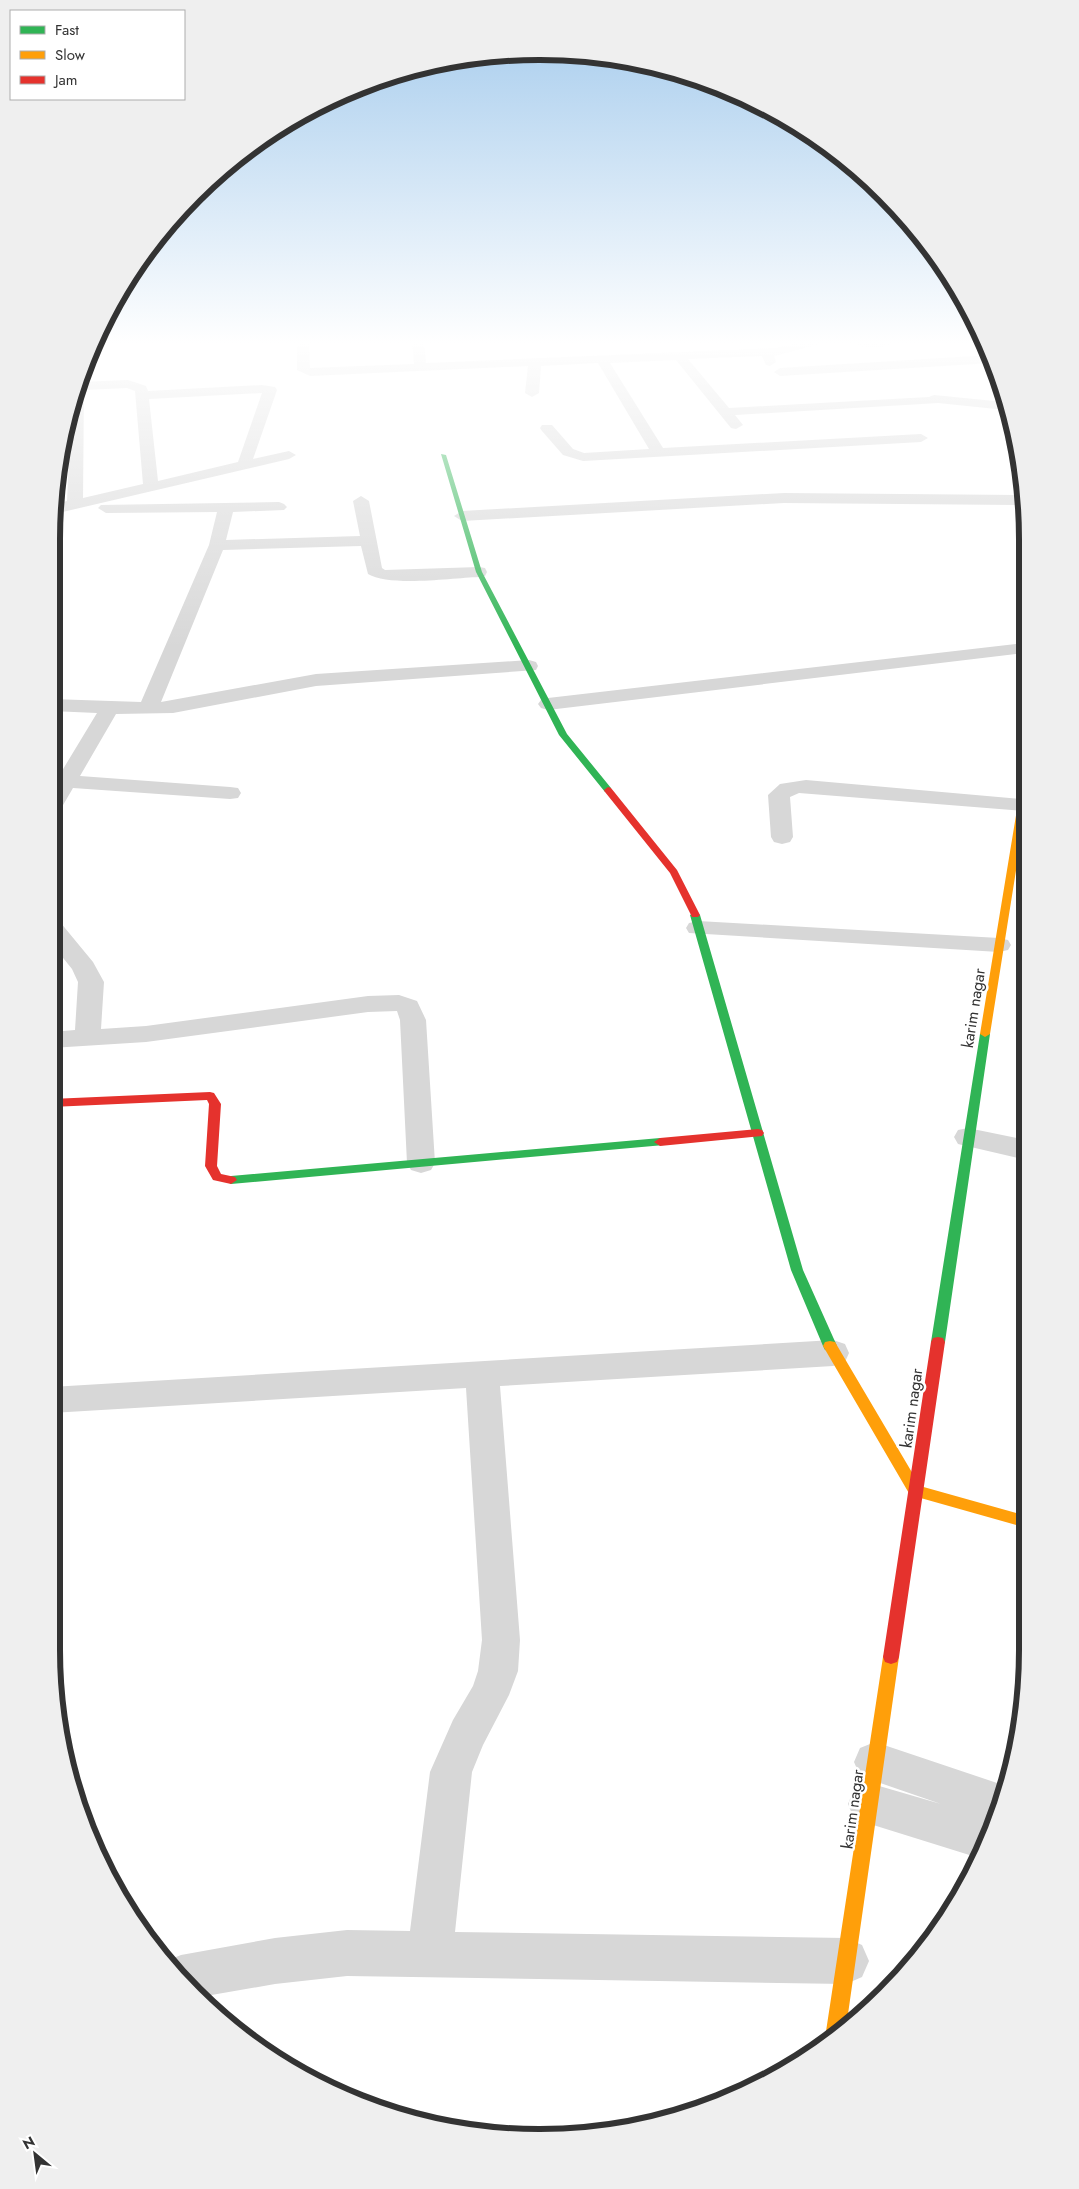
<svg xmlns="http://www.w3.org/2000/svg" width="1079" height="2189" viewBox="0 0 1079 2189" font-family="Jost,sans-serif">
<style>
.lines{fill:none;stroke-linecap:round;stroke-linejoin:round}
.street{fill:#d7d7d7;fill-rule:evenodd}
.fast{fill:#30b455;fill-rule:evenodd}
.slow{fill:#ff9f0a;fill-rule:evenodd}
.jam{fill:#e5322d;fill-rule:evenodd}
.labels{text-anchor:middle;stroke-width:5;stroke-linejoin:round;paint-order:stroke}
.near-street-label{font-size:16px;fill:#333;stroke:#fff}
.rim{fill:none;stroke:#333;stroke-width:6}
</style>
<rect width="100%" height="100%" fill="#fff"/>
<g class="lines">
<path class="street" d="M297,341H309L310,368L414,364L412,341H424L426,363L774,348L807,341H832L774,356L776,362L770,366L766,365L762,356L688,359L729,408L929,397L934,395L1004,402L1006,410L938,403L735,415L743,425L736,429L731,428L676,360L610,363L663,448L921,434L928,438L921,442L583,461L563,455L542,431L540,428L542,425H552L573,449L584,453L649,449L598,363L541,366L539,393L532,397L525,393L528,366L310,376L297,370Z
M849,341H898C888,349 859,349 849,341Z
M991,355L992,363L780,376L774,372L780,368Z
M128,380L146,386L148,391L262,385L275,387L277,390L253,459L289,451L296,455L289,459L54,514L55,504L67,501L71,411L80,382ZM127,388L135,391L143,484L83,498L84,390ZM262,393L238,462L158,481L149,399Z
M784,493L1024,495V505L784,503L462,521L454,516L462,511Z
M361,496L369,501L382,568L385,570L479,567L485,568L487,572L485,576L479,577C453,578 389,587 368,574L361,546L223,550L161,702L316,674L529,660L536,662L538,666L536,670L316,686L173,713L116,714L80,776L230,787L238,788L241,793L238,798L230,799L73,788L59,812L51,813V789L97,713L51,711V699L141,702L209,545L217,512L106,513L98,508L101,505L279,502L284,504L287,507L284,510L233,512L226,540L360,536L353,501Z
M1024,643V653L548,710L541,708L538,704L541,700L548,698Z
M806,780L1021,799H1025V811L799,793L790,797L793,837L790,842L782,844L774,842L771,837L768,795L780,784Z
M51,920L60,922L93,962L104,982L101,1029L146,1026L368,996L399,995L417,1001L426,1020L435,1163L431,1170L421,1173L411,1170L407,1163L400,1020L397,1011L368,1012L146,1042L51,1048V1032L75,1030L78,982L72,969L51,943Z
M698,921L999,938L1008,940L1011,945L1008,950L999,952L689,933L686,928L689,923Z
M968,1128L1026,1140V1160L958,1144L954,1137L958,1130Z
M833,1340L845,1344L849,1353L845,1362L833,1366L500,1386L520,1640L518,1671L509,1695L483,1745L472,1772L455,1932L846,1938L862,1945L869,1961L862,1977L846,1984L347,1976L275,1984L200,1997L166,1961L181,1955L275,1938L347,1930L410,1931L430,1772L453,1720L473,1686L478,1671L482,1640L466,1388L51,1413V1387Z
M875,1742L1006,1786L990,1837L979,1858L854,1819L848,1804L854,1789L869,1783L941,1804L860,1776L854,1762L860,1748Z"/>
<path class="fast" d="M441,454L446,455L482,572L567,734L611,788V792H605L559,735L476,572Z
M695,912L700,915L803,1270L837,1346L835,1350L830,1351L825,1350L823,1346L791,1270L690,915Z
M985,1031L990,1034L945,1342L943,1346L938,1347L933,1346L931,1342L980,1034Z
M660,1138L666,1142L664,1145L231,1184L225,1180L231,1176Z"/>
<path class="slow" d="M1025,782V814L990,1034L985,1037L980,1034L1021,785Z
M830,1341L835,1342L920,1486L1027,1516V1528L910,1495L823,1346L825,1342Z
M891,1650L897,1652L899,1657L846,2028L827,2043L825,2038L883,1657L885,1652Z"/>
<path class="jam" d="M608,787L611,788L677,870L700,915L698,917H692L670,873L605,792L604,790Z
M210,1092L214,1093L221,1104L217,1166L221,1174L235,1177L237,1180L231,1184L213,1180L205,1166L209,1104L207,1100L51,1107V1099Z
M758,1129L762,1130L764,1133L762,1136L660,1146L654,1142L660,1138Z
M938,1337L943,1338L945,1342L899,1657L897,1662L891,1664L885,1662L883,1657L931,1342L933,1338Z"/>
</g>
<linearGradient id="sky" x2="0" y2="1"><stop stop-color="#a3caec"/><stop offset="0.53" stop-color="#fff"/><stop offset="1" stop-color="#fff" stop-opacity="0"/></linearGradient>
<rect width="1079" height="648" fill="url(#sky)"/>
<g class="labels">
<g class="near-street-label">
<text transform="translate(973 1008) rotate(-81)" y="6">karim nagar</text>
<text transform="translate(911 1408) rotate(-82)" y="6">karim nagar</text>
<text transform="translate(852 1809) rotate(-82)" y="6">karim nagar</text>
</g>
</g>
<path d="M0 0H1079V2189H0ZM539 60H540A479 479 0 0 1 1019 539V1650A479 479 0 0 1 540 2129H539A479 479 0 0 1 60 1650V539A479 479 0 0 1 539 60Z" fill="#efefef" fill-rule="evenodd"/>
<path class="rim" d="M539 60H540A479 479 0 0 1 1019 539V1650A479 479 0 0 1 540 2129H539A479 479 0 0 1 60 1650V539A479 479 0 0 1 539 60Z"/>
<rect x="10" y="10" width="175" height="90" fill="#ffffff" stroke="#adadad"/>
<rect x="20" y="26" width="25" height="8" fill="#30b455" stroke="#adadad"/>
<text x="55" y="35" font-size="15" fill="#333333">Fast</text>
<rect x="20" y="51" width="25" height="8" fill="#ff9f0a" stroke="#adadad"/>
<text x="55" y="60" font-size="15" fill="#333333">Slow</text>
<rect x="20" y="76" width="25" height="8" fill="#e5322d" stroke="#adadad"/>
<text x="55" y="85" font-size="15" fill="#333333">Jam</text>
<g transform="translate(35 2154) rotate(331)" stroke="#ffffff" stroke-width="4" paint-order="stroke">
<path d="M0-4L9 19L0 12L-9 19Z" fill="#333333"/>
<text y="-8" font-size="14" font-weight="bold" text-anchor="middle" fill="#333333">N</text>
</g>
</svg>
